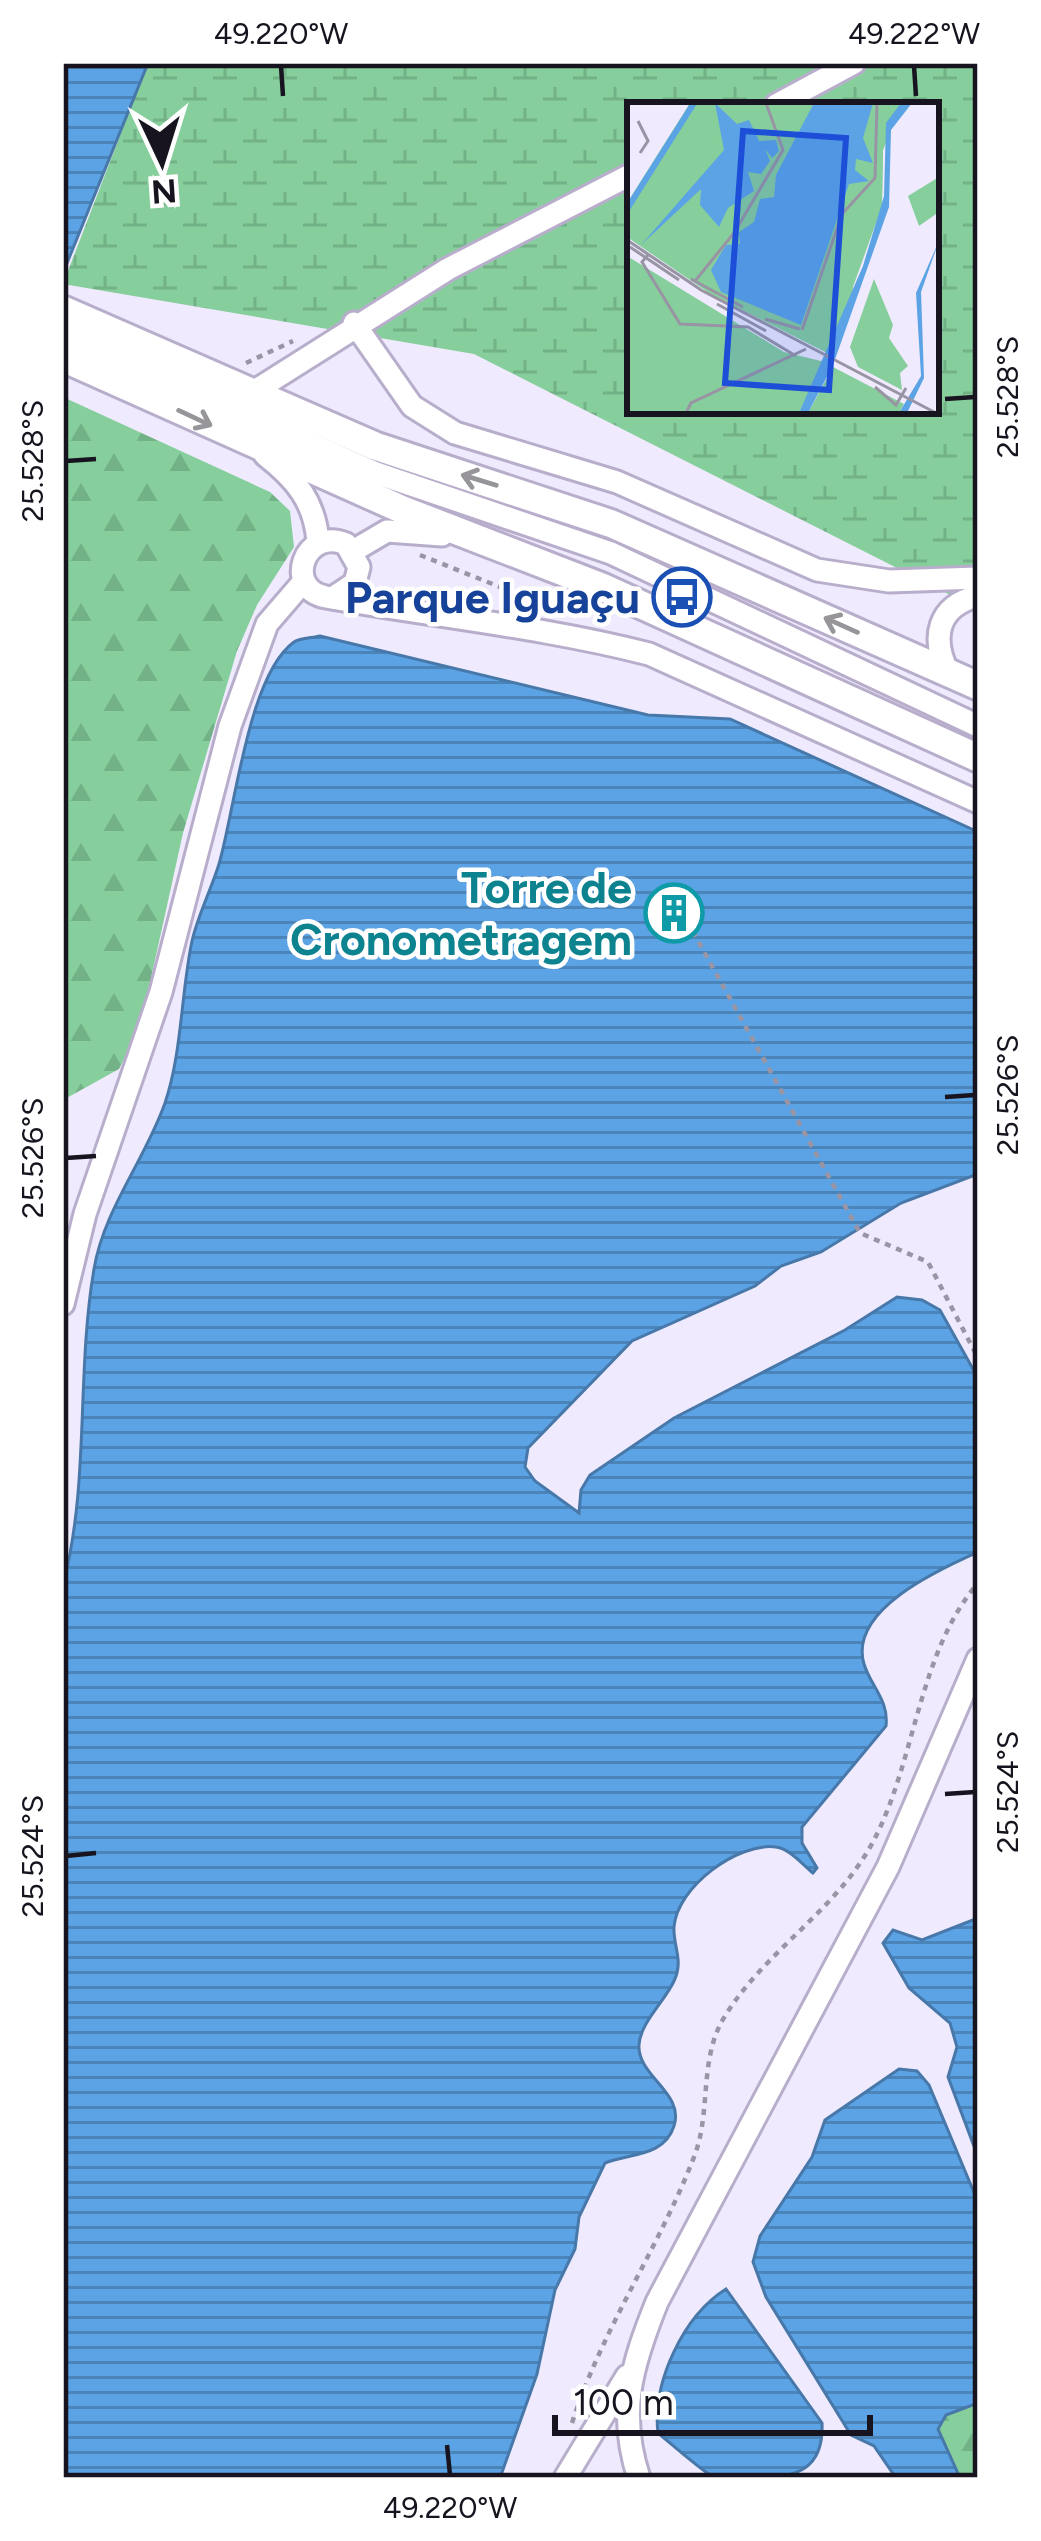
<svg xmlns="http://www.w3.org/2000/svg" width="1041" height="2541" viewBox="0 0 1041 2541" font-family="Figtree,sans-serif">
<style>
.forest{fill:url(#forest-firs)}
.wetland{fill:url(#wetland-marsh);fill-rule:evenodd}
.water{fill:url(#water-rules);stroke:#4778a9;stroke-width:3}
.building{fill:#b9b9d8}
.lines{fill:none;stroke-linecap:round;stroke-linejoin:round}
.minor-casing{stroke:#b8aecc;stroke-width:27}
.major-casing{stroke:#b8aecc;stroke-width:33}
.path{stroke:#9995a4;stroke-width:4.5;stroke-dasharray:6 6;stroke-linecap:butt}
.minor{stroke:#fff;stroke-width:21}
.major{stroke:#fff;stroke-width:27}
.oneway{stroke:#97959a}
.ticks{fill:none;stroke:#18141f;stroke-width:4.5}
.labels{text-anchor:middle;stroke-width:9;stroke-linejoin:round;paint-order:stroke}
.transit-label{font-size:45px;font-weight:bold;fill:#164399;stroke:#fff;text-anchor:end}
.culture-label{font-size:45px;font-weight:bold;fill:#0d838f;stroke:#fff;text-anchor:end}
.inset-river{fill:none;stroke:#5ba3e4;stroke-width:6}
.inset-road{fill:none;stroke:#9994a4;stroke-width:3}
.view{fill:#1d4ed8;fill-opacity:0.15;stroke:#1d4ed8;stroke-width:6}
.inset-edge{fill:none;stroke:#18141f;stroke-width:6}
.neatline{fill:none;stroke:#18141f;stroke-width:4.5}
.ticks-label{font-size:30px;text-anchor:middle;fill:#18141f}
</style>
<defs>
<pattern id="forest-firs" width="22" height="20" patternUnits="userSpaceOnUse" patternTransform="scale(3)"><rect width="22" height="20" fill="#86cf9c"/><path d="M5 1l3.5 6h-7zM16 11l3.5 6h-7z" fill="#73b186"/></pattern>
<pattern id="wetland-marsh" width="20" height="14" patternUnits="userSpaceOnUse" patternTransform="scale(3)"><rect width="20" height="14" fill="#86cf9c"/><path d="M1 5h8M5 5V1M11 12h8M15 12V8" fill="none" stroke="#73b186"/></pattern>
<pattern id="water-rules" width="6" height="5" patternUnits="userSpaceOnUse" patternTransform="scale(3)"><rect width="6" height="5" fill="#5ba3e4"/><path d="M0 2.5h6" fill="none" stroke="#4a84b8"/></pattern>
</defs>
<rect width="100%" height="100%" fill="#efeafd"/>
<path class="forest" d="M63,397L270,492L290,511L294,547L257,605L237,651L183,833L140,1028L119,1069L63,1100Z
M978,2403V2478H960L938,2429L946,2416Z"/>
<path class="wetland" d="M148,63H978V609L474,354L63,284ZM630,105H936V411H630Z"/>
<path class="water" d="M63,63H148L63,273Z
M320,636L648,715L730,719L978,832V1174L901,1203L821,1252L781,1266L755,1286L632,1341L528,1448L525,1467L535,1481L579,1513L581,1490L590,1475L674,1418L845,1330L897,1297L922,1300L940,1310L978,1378V1552C940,1569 848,1610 864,1664C871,1687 889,1700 886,1726L802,1827V1843L817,1868L813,1873C802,1864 790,1849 776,1847C738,1842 677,1887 674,1927C673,1947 684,1960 674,1981C665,2001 640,2023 639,2045C637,2076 685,2093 674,2126C664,2157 630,2153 605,2163L579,2217L575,2249L555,2290L537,2374L500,2478H63V1585C90,1482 76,1374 94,1269C104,1209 145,1160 165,1103C182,1053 181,993 192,941C198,915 211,890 219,864C235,810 248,675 294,642C300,638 312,638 320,636Z
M978,1918V2157L948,2077L957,2047L950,2023L909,1988L883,1943L893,1930L922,1940Z
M899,2069L917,2071L929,2085L978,2202V2403L946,2415L938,2429L960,2478H896L874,2446L851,2435L766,2297L753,2262L760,2236L812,2157L825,2120Z
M726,2289L822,2423C824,2469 797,2478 756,2478C741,2478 723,2481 709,2474C700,2469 669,2442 658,2433C652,2383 683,2316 726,2289Z"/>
<path class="building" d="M663,893L693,900L686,926L657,919Z"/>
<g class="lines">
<g class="minor-casing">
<path id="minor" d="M776,105L854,63
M354,323L412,406L455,433L617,482L817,570L889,581L978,578
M63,333L376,473L611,553L978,726
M253,392L448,269L630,175
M265,455C296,479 315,502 318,542
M353,551L387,531L442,535
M334,597L355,583L359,567L346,544C304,526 283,589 326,597C433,616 544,627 649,654L978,802
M948,672C931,638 937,606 978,596
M63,1304L85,1214L161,992L230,726L267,624L304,581
M565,2478L627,2376
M639,2478C617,2412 632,2364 657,2302L888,1867L978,1659"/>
</g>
<g class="major-casing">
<path id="major" d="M63,310L375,446L612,524L978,686
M63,358L403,510L602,587L978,758"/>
</g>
<path class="path" d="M246,363L293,341
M420,555L565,613
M687,921L860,1233L928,1262L978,1358
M572,2423C602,2329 659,2248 694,2157C712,2111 698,2059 725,2016C767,1948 840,1909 876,1836C916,1756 919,1652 978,1583"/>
<use href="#minor" class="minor"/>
<use href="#major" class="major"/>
</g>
<defs><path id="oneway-shaft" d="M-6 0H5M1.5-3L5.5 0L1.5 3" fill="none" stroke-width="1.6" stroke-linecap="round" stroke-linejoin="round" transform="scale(3)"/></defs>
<g class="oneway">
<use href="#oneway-shaft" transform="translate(195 418) rotate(25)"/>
<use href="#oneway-shaft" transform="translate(479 480) rotate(-163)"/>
<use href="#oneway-shaft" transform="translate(841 625) rotate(-156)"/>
</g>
<path class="ticks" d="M281,66L283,96M914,66L916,96M945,399L975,397M66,461L96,459M945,1097L975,1095M66,1158L96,1156M945,1794L975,1792M66,1856L96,1853M447,2445L450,2475"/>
<defs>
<g id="bus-ring" transform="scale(3)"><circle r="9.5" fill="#fff" stroke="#1a4fb4" stroke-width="1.5"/><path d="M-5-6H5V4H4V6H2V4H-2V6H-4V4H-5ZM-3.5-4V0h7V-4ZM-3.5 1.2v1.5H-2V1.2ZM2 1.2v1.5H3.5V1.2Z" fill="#1a4fb4"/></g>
<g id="building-ring" transform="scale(3)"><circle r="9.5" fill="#fff" stroke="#0f9aa8" stroke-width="1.5"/><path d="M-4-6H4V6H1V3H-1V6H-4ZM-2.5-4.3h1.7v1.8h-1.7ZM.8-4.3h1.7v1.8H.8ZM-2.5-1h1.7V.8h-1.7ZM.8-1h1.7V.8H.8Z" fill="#0f9aa8"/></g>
</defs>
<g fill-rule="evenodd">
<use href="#bus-ring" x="682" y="597"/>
<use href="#building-ring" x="674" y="913"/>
</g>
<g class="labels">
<g class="transit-label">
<text x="640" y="613">Parque Iguaçu</text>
</g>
<g class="culture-label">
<text x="632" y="903">Torre de<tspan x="632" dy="52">Cronometragem</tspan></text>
</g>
</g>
<g transform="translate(627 102)">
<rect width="312" height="312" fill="#efeafd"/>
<path d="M63,1H274L256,48L255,104L202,252L82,191L0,135V101Z" fill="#86cf9c"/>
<path d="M71,1H88L98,28L81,6L70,8L0,127V110ZM252,1H274L256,48L255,97L237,145L227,150L228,165L213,169L207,154L216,114L243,104L240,91L251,81ZM74,32L83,40L98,34L97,48L12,141L2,135L35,102L30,84L75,63L79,51L66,38ZM312,75V110L292,124L281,94ZM225,170L226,190L203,251L176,234L197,181ZM247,177L266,223L262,236L281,264L273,271L275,288L231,265L223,245Z" fill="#86cf9c"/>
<path d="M73,3L87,16L89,38H66L82,47L75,62L30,84L41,94L2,135L1,119L13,111L19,89L45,48H53ZM73,97L83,121L67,123L49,163L12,141L25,140ZM0,154L157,250L198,260L172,311H0ZM206,265L277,302L272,311H181Z" fill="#86cf9c"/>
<path d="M88,1L110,22L122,18L132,39L149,38L152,49L145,56L138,47L143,59L134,72L121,70L127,89L101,106L92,125L73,103L74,87L14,143L97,48ZM187,1H246L236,36L246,61L229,57L228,68L242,79L222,82L174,223L94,190L84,168L99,143L113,142L112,130L127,120L133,97L147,95L149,73ZM274,1H285L264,28L262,105L206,263L181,311H172L236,164L257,94L259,21ZM312,139L294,190L297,276L280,311H272L294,274L289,191Z" fill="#5ba3e4"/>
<path class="inset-river" d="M0,107L67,1"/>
<path class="inset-road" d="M11,19L21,39L13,51M0,138L74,188L309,311M3,145L52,178M21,153L15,160L53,222L121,225L169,254M64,177L116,205M68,179L107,131L156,48L139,1M90,202L139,229M138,217L173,227M175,228L215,112L248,76L250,1M248,285L269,303L279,286M59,311L64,301L179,247"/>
<path class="view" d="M116,29L219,36L202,288L98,281Z"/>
<rect width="312" height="312" class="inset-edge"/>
</g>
<rect width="1041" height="2541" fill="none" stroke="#ffffff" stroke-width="132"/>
<g transform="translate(162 162) rotate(176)" stroke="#ffffff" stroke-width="9" paint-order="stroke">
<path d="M0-9L21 45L0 30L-21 45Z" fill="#18141f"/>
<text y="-18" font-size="33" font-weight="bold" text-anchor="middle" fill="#18141f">N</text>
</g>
<path d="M555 2415v18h315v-18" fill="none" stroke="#18141f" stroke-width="6"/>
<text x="573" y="2415" font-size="36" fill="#18141f" stroke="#ffffff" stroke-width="9" paint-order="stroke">100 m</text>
<rect x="66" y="66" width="909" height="2409" class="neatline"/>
<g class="ticks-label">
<text x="281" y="44">49.220°W</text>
<text x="914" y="44">49.222°W</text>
<text transform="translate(1008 397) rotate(-90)" y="10">25.528°S</text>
<text transform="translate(33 461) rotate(-90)" y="10">25.528°S</text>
<text transform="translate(1008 1095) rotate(-90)" y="10">25.526°S</text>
<text transform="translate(33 1158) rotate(-90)" y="10">25.526°S</text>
<text transform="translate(1008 1792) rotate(-90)" y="10">25.524°S</text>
<text transform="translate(33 1856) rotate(-90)" y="10">25.524°S</text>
<text x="450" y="2518">49.220°W</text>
</g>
</svg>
